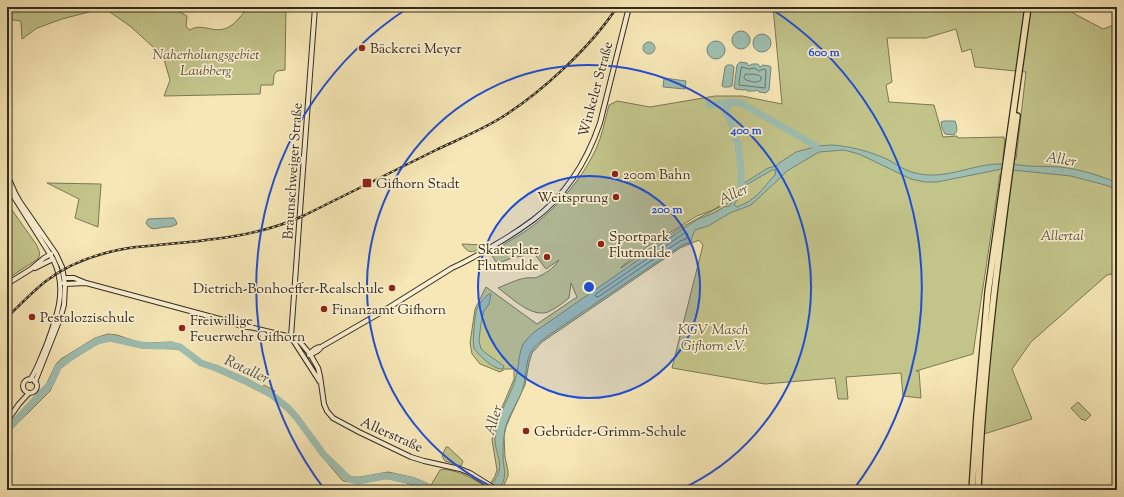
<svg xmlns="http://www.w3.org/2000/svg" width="1124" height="497" viewBox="0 0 1124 497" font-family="'Sorts Mill Goudy',serif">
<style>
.green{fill:#c2c48a;stroke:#7a7856;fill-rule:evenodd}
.water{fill:#9ebfb2;stroke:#738478;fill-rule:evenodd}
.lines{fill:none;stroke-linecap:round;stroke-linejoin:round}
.shore{stroke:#68756a;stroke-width:1}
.river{stroke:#9ebfb2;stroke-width:7}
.secondary-casing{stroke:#322b21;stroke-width:6}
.highway-casing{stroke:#322b21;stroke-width:8}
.secondary{stroke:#faefd0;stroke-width:4}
.highway{stroke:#f7e7b6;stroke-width:5.5}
.rail-casing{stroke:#322b21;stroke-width:2.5}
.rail{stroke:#faefd0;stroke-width:1;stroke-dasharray:3;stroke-linecap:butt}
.ring{fill:none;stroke:#1d4ed8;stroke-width:2}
.poi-dot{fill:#8f2418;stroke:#faefd0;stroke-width:1.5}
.labels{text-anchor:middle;stroke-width:3.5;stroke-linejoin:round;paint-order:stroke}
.poi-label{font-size:14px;fill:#322b21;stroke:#faefd0;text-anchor:start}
.park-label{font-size:14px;font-style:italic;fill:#56513b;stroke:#faefd0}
.street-label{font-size:14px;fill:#322b21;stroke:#faefd0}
.water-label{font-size:15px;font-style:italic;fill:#4d5045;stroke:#faefd0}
.centre{fill:#1d4ed8;stroke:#faefd0;stroke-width:2}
.ring-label{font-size:12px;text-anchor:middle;font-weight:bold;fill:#1d4ed8;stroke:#faefd0;stroke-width:3.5;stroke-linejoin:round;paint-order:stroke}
</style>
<rect width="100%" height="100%" fill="#f7e7b6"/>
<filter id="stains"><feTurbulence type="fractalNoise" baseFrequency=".005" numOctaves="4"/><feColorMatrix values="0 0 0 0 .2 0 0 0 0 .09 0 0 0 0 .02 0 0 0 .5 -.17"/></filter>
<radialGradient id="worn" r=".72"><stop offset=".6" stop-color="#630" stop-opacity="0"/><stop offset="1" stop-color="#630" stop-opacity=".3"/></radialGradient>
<path class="green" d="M7,7H178V11L187,16L186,27L190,30C204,20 220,42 239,18C243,14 245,12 245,7H286L285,70L277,71L274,75L273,85H261L260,94L164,96L170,80L163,56L130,26L104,8L62,19L37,28L22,39L21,21L7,19Z
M773,7H1062L1103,29L1117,24V273L1107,275L1031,342L1012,369L1032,419L984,434L989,359L1012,175L1000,174L973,354L916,371H919L921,398L903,396L901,373L846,377L848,399H838L835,378L765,384L672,368L702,249L703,245L699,240L680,248L542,342L532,353L529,363L525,385L511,415L506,427L504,436L505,457L508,471V476L504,485L500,490H428L415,485L385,478L361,483L343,481L319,453L295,418L281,405L270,397L253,386L224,374L196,363L182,351L176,349L142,348L115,340H105L84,352L61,367L50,391L7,434V425L45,387L56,364L61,359L95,338L108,334L117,335L138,342L146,343L172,342L183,346L203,362L225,369L248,379L262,387L264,385L275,391L274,394L288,405L298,416L324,451L346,473L352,477H361L388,472L415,478L431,485L440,470C452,467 476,480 487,487L492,481L495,476L497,470L492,440L495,424L514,379V369H505L500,372L480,364L472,354L470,343L475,309L486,287L537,324L577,297L571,283L569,298C563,303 555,309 548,312C531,318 511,297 498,288C510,283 523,276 535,278C545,274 553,269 559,260L546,269L534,253L509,259L502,262H496L491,254C503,243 520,236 534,225C559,205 582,179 596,149C602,136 605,120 609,105L617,101L650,107L715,96H742L782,104ZM956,29L962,52L971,49L975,67L1026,72L1016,159H1003L1005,139H1004V137L958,138L957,136L943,137L934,105L889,102L886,85L892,82L887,38H926ZM729,203L721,206L680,228L621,268V267L648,246L697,216L713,210L723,204Z
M47,183L101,184L98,227L75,218L79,199Z
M7,203L36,244C39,250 41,253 38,259L7,279Z
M462,244L485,245C475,252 469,256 462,244Z
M1078,402L1091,415L1085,421L1083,419L1082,420L1071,408Z
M446,447H448L463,461L461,466L445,461L442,456Z"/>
<path class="water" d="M732 40a9 9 0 1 1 18 0a9 9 0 1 1-18 0Z
M753 43a9 9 0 1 1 18 0a9 9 0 1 1-18 0Z
M707 50a9 9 0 1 1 18 0a9 9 0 1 1-18 0Z
M643 48a6 6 0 1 1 12 0a6 6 0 1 1-12 0Z
M740,62L747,63L749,66L752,64H758L760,67L763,65L769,66L771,67L769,90L766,93L759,92L757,90L755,91H747L746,89L744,90L735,89L734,87L737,65Z
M727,65H732L734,67L732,86L729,87H724L722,86L725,67Z
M664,78L686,81L685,89L663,87Z
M944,121H955C957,126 958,132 954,135L945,134L942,128L941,122Z
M831,145C848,146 865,150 882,157C893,161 902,170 915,173C947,181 972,163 1003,164L1002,169L937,182H925L911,179L859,154L844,150L819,152L787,171L780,178L751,205L730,213L708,226L695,230L692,237L691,242L682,245L549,335C542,340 535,345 531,352C526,360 526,377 523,388C518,404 505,419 504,436C503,443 503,451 503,458C504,472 508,477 498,490H485C491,486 497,478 499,471C502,460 494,449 495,438C496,417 509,399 515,380C519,368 518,356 523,344C526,340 530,336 533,333L677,233L698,219L714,213L724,207L730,206L737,190L744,183L768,168L776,166L779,163L796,152L818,146ZM772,170H776L775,175C767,183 761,193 752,199C748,203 742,204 737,207L734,205L741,193L746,185Z
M1013,164C1028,167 1044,166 1060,167C1078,169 1100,175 1117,183V189L1105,185L1071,176L1012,170Z
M170,218H174L176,221L177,224C172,227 169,227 164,227C157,228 151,232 146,223L148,219Z
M489,294H491L489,304L484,311L481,323L479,341L481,349L487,354L504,366L503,369C496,369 491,365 486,361C482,357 477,353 474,348C472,341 475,315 477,308C480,302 484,298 489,294Z
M410,478L417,480L440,490H431L409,483Z"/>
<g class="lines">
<path class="shore" d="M742,67L749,69L754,68L759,71L764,69L766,70L765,88L739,85V83L741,69Z
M746,74C751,75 757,73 761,77V80C756,84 751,81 746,80L744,78Z
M685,233H687L688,234L686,239L680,241L598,297L595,296L596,294Z"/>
<path class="river" d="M731,102L725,110C738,134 742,158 741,186
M709,105L731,102L741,103L816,146
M7,430L51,383L58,367L71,357L97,341L110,338L141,345L156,346L173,345L180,347L201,363L216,368L245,381L272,395L288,408L297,418L324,455L349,479L358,481L385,476L394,477L414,481L435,490"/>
<g class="secondary-casing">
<path id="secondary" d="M8,177L15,193L20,202L56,254L62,267L65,284L64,305L60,319L35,382
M7,186L53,259C68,288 57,317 46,346C41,357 37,370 30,380
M35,268L53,259
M65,278H74L86,283L231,322C238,325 243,328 250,327
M63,283L65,284L86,283
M7,284L31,269L44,258L51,254
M232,322C238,322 246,322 250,327L291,337L300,342L310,354L318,368L320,376L324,404L327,411L333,418L359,432L411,457L424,461L460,469L470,473L497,490
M291,337L303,170L315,7
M291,337L320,382
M310,354C312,350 317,347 321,347L380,313L452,268C468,261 483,252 498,243C510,236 522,228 533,220C565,196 587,161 600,123L629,7
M309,355C313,353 319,352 321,347
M23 386a7 7 0 1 1 14 0a7 7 0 1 1-14 0Z
M7,421L19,404L29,393"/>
</g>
<g class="highway-casing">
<path id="highway" d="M972,490L977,415L988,292L1028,7
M978,490C983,365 1000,241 1017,116"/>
</g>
<use href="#secondary" class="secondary"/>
<use href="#highway" class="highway"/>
<g class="rail-casing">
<path id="rail" d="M7,317C20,305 32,292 46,281C71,262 98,253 129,248C188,241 248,241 303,216C347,194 392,172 436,150C457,140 479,131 499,119C540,94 591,47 617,7"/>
</g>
<use href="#rail" class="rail"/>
</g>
<circle cx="589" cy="287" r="111" fill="#1d4ed8" fill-opacity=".12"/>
<g class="ring">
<circle cx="589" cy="287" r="111"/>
<path d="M499 490A222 222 0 1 1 679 490"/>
<path d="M325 490A333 333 0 0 1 408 8M770 8A333 333 0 0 1 853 490"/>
</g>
<g class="poi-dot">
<circle cx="362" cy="48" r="4"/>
<circle cx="615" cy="174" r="4"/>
<rect x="362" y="178" width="10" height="10" rx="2"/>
<circle cx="616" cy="197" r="4"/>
<circle cx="601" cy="244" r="4"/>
<circle cx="547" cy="257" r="4"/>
<circle cx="392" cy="288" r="4"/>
<circle cx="324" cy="309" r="4"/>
<circle cx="32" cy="317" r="4"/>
<circle cx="182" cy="328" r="4"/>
<circle cx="526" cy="431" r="4"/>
</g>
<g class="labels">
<g class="poi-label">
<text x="370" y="53">Bäckerei Meyer</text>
<text x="623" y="179">200m Bahn</text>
<text x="376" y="188">Gifhorn Stadt</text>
<text x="608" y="202" text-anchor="end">Weitsprung</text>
<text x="609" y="241">Sportpark<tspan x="609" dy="16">Flutmulde</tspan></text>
<text x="539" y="254" text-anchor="end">Skateplatz<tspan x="539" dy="16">Flutmulde</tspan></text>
<text x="384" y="293" text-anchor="end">Dietrich-Bonhoeffer-Realschule</text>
<text x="332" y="314">Finanzamt Gifhorn</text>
<text x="40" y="322">Pestalozzischule</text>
<text x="190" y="325">Freiwillige<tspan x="190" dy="16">Feuerwehr Gifhorn</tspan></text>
<text x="534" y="436">Gebrüder-Grimm-Schule</text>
</g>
<g class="park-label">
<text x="206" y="59">Naherholungsgebiet<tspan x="206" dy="16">Laubberg</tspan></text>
<text x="1062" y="240">Allertal</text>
<text x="713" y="334">KGV Masch<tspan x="713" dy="16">Gifhorn e.V.</tspan></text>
</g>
<g class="street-label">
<text transform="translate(595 89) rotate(-75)" y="5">Winkeler Straße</text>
<text transform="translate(292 171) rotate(-86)" y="5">Braunschweiger Straße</text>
<text transform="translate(392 434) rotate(24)" y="5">Allerstraße</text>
</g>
<g class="water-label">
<text transform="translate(1061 159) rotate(9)" y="5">Aller</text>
<text transform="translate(733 194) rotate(-25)" y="5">Aller</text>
<text transform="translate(247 369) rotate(25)" y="5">Rotaller</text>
<text transform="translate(493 420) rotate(-73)" y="5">Aller</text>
</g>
</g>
<circle cx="589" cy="287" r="6" class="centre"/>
<g class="ring-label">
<text x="824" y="56">600 m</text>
<text x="746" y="134">400 m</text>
<text x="667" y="213">200 m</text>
</g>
<rect width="1124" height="497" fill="none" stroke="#f7e7b6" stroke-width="24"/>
<rect x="8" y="8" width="1108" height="481" fill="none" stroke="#322b21" stroke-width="2"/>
<rect x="12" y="12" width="1100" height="473" fill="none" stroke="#322b21"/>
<rect width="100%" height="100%" filter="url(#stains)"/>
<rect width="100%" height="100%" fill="url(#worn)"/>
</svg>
